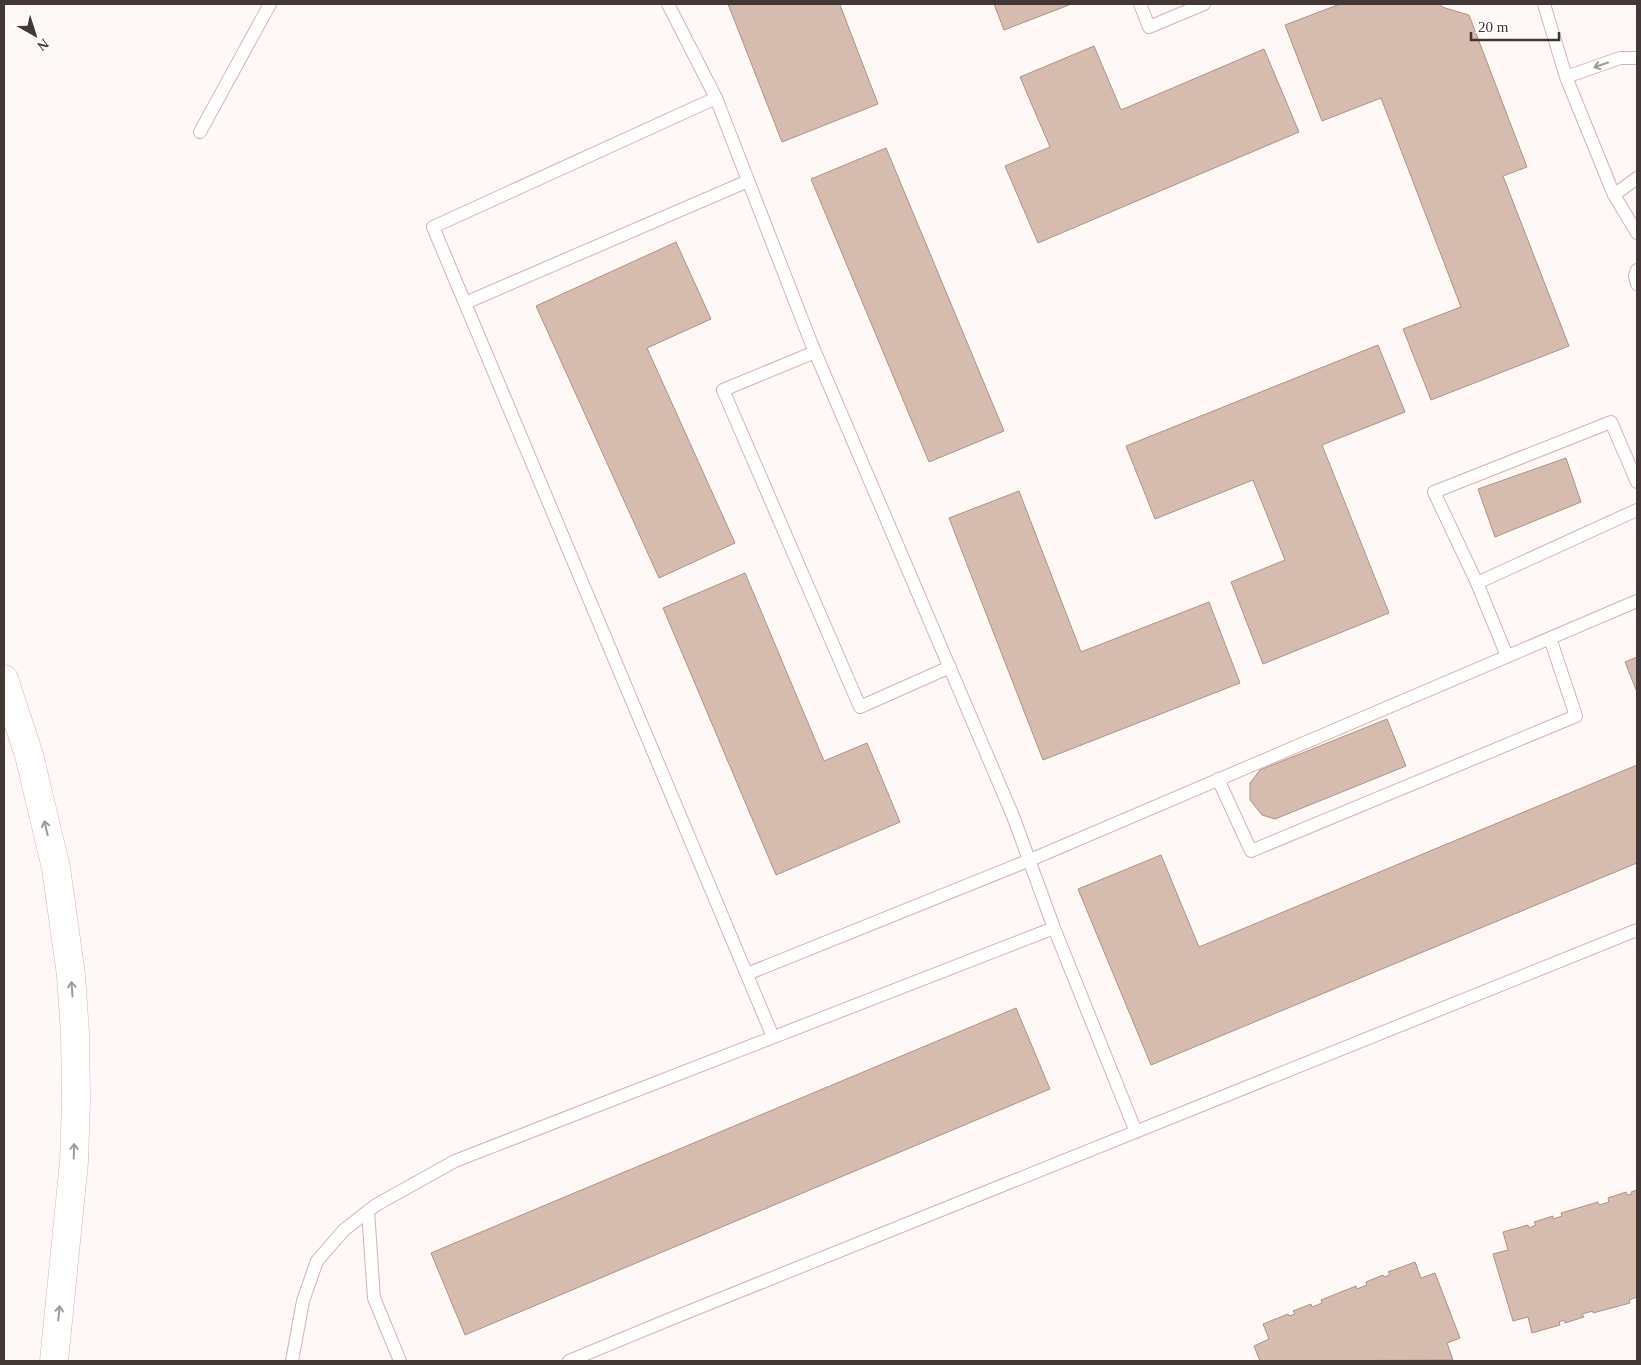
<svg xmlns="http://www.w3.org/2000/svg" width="1641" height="1365" viewBox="0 0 1641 1365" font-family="'Times New Roman',serif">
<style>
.building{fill:#d6bcaf;stroke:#ab9387}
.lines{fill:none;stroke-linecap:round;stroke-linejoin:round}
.lane-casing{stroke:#d2b5b0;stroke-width:14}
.highway-casing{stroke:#d2b5b0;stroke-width:29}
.lane{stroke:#fff;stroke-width:12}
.highway{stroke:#fff;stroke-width:28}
.oneway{stroke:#a09b9a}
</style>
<rect width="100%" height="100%" fill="#fef8f7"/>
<path class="building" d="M728,4H842L840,5L878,104L782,142Z
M994,4H1068L1069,5L1004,30Z
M1340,4H1441L1442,7L1469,15L1527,167L1503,176L1569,346L1431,400L1403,329L1461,307L1381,98L1322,121L1285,25Z
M1094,46L1121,110L1264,49L1299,132L1038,243L1005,166L1050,147L1020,77Z
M886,148L1004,431L929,462L811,179Z
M676,242L711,319L647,348L735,543L659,578L536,306Z
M1378,345L1405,412L1322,445L1389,613L1263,664L1231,582L1285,560L1253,480L1155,519L1126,446Z
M1566,458L1581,502L1495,537L1478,489Z
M1019,491L1081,652L1209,602L1240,683L1043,760L949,518Z
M745,573L824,761L867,743L900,822L776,875L663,608Z
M1637,657V692L1625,662Z
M1387,719L1406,766L1275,819L1262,815L1250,800V783L1260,770Z
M1637,765V863L1151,1065L1078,889L1161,855L1199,947Z
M1016,1008L1050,1089L465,1335L431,1253Z
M1637,1190V1297L1629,1300L1630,1303L1593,1313V1311L1582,1314L1584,1317L1565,1323L1564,1320L1559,1322L1560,1325L1532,1333L1528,1317L1513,1321L1493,1254L1508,1250L1503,1232L1528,1225L1529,1228L1536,1225L1534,1222L1553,1216V1219L1562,1216L1561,1213L1598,1202L1599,1205L1609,1202L1608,1198L1626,1192L1627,1195L1632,1194L1631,1192Z
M1415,1262L1421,1278L1435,1273L1460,1338L1447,1343L1453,1360L1260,1361L1254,1346L1269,1339L1263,1324L1288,1314L1289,1316L1295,1314L1293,1311L1311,1304L1312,1307L1322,1303L1321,1300L1356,1286L1357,1289L1367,1285L1366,1282L1383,1275L1384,1277L1390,1275L1388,1272Z"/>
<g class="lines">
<g class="lane-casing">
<path id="lane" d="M1140,4L1149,27L1204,4
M1544,4L1566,77L1614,195L1637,233
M1566,77L1620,58H1637
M716,98L433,227L773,1037
M200,132L270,4
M1614,195L1637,178
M1637,270L1635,276L1637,284
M465,303L748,181
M815,352L723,390L860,707L950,667
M1477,583L1434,492L1611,422L1637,482
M1507,656L1477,583L1637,510
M1218,779L1251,851L1576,716L1550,638
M1054,928L1136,1132
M747,974L1030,860L1637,601
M368,1211L374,1298L400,1361
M292,1361L303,1301L317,1261L344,1230L376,1205L455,1161L1054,928L1013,816L812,345L716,98L668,4
M569,1361L668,1320L1637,930"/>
</g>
<g class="highway-casing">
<path id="highway" d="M4,679L29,755L56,868L71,975L75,1034L76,1100L74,1162L54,1361"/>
</g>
<use href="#lane" class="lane"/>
<use href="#highway" class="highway"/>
</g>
<defs><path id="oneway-shaft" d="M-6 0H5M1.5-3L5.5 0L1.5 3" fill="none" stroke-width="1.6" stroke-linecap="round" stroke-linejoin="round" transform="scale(1.25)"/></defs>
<g class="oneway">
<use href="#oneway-shaft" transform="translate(1601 65) rotate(161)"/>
<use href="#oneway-shaft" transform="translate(46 828) rotate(-103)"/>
<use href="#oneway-shaft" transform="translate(72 989) rotate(-94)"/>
<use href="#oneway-shaft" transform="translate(74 1151) rotate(-88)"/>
<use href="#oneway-shaft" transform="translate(59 1313) rotate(-84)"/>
</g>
<rect width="1641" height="1365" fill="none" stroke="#423735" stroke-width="10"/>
<g transform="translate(35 35) rotate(141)" stroke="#ffffff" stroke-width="4" paint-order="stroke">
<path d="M0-4L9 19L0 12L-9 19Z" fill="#423735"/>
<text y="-8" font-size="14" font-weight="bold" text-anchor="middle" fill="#423735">N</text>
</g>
<path d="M1471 32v8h88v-8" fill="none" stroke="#423735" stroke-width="2.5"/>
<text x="1478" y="32" font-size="15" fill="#423735" stroke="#ffffff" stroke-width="4" paint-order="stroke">20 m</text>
</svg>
